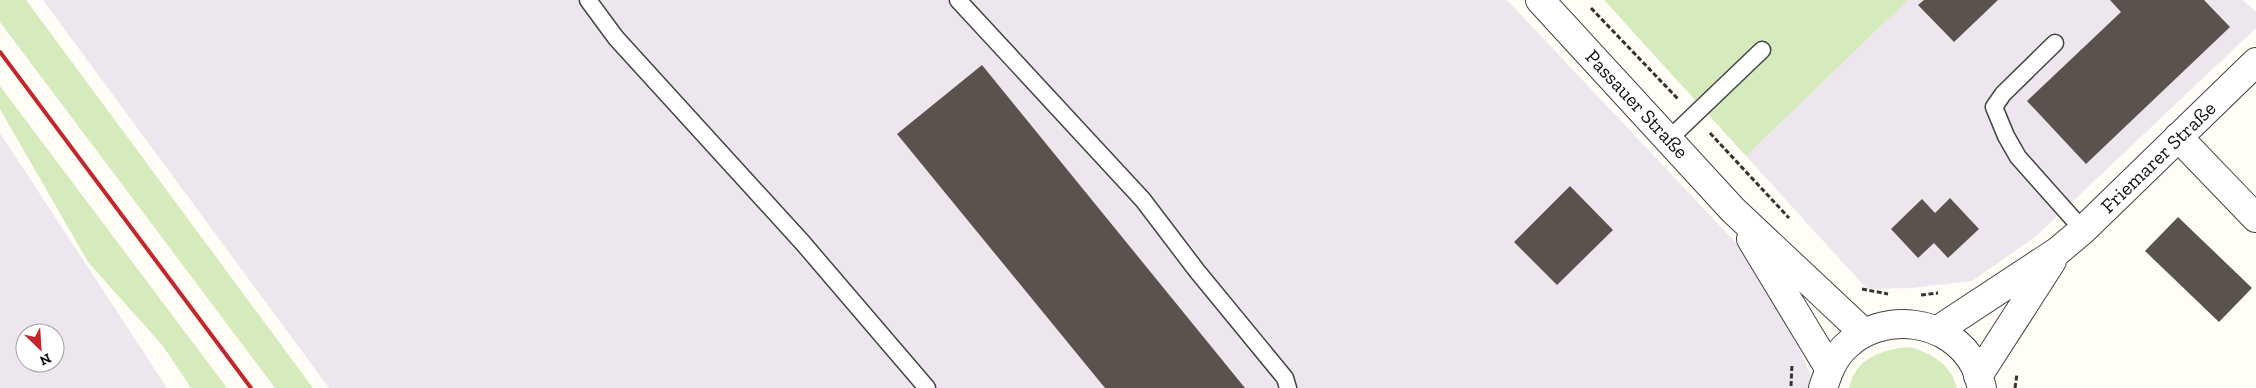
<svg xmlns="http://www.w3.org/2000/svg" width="2256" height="388" viewBox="0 0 2256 388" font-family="'Zilla Slab',serif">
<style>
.industrial{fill:#eee6ef;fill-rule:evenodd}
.green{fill:#d5ebbd}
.building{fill:#5a524d}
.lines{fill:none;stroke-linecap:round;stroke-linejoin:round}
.service-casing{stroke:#444;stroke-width:19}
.minor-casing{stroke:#444;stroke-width:30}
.path{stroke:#333;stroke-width:3;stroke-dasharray:5 2.5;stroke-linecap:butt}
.service{stroke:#fff;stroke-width:16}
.minor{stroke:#fff;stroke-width:28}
.rail{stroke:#c4262e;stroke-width:4}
.labels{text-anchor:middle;stroke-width:5;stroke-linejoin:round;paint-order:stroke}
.street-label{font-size:20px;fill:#111;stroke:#fff}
</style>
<rect width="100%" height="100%" fill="#fffdf5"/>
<path class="industrial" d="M43,0H1507L1753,261L1794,336L1811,377L1809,388H329Z
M1908,0H2243L2256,12V28L2035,237L1972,281L1911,288L1867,289L1746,156Z
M0,133L167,388H0ZM25,333H55V363H25Z"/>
<path class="green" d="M0,0H26L313,388H275L0,22Z
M1604,0H1908L1746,156Z
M0,86L227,388H191L163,346L88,262L0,109Z
M1910,347C1932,354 1951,364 1957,388H1849C1855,358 1883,349 1910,347Z"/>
<path class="building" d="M1924,0H1998L1954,42L1918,5Z
M2110,0H2204L2230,27L2086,164L2027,101L2121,12Z
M982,65L1245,388H1105L897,134Z
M1570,186L1613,230L1557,285L1514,242Z
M1950,198L1979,229L1948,258L1934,243L1918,258L1891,229L1922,199L1935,213Z
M2178,217L2252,288L2219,322L2145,251Z"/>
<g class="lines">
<g class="service-casing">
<path id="service" d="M588,0L616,38L802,242L927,388
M958,0L1143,200L1197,271L1285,378L1288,388
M2055,43L2003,94L1994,107L2006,136L2018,157L2083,230
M1669,139L1762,50"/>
</g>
<g class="minor-casing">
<path id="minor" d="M1540,0L1733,210L1864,333
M2178,137L2256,218
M1751,239L1829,368
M1938,330L2058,251L2083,230L2256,62
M1978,376L2052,261
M1823,388C1828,373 1833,359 1844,348C1881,310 1950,318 1975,366C1978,373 1980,381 1982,388"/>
</g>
<path class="path" d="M1591,8L1678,99
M1710,133L1789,218
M1862,289L1888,294
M1921,295L1938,293
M1791,386L1792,364
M2015,388L2017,374"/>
<use href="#service" class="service"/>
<use href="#minor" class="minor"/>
<path class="rail" d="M0,52L251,388"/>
</g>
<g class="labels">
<g class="street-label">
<text transform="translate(1637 104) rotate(47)" y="7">Passauer Straße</text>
<text transform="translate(2158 157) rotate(-44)" y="7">Friemarer Straße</text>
</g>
</g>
<g transform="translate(40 348) rotate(155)"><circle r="24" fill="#ffffff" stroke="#a0a0a0"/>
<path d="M0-4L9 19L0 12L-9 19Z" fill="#c4262e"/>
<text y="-8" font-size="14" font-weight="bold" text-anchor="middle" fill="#111111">N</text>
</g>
</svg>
